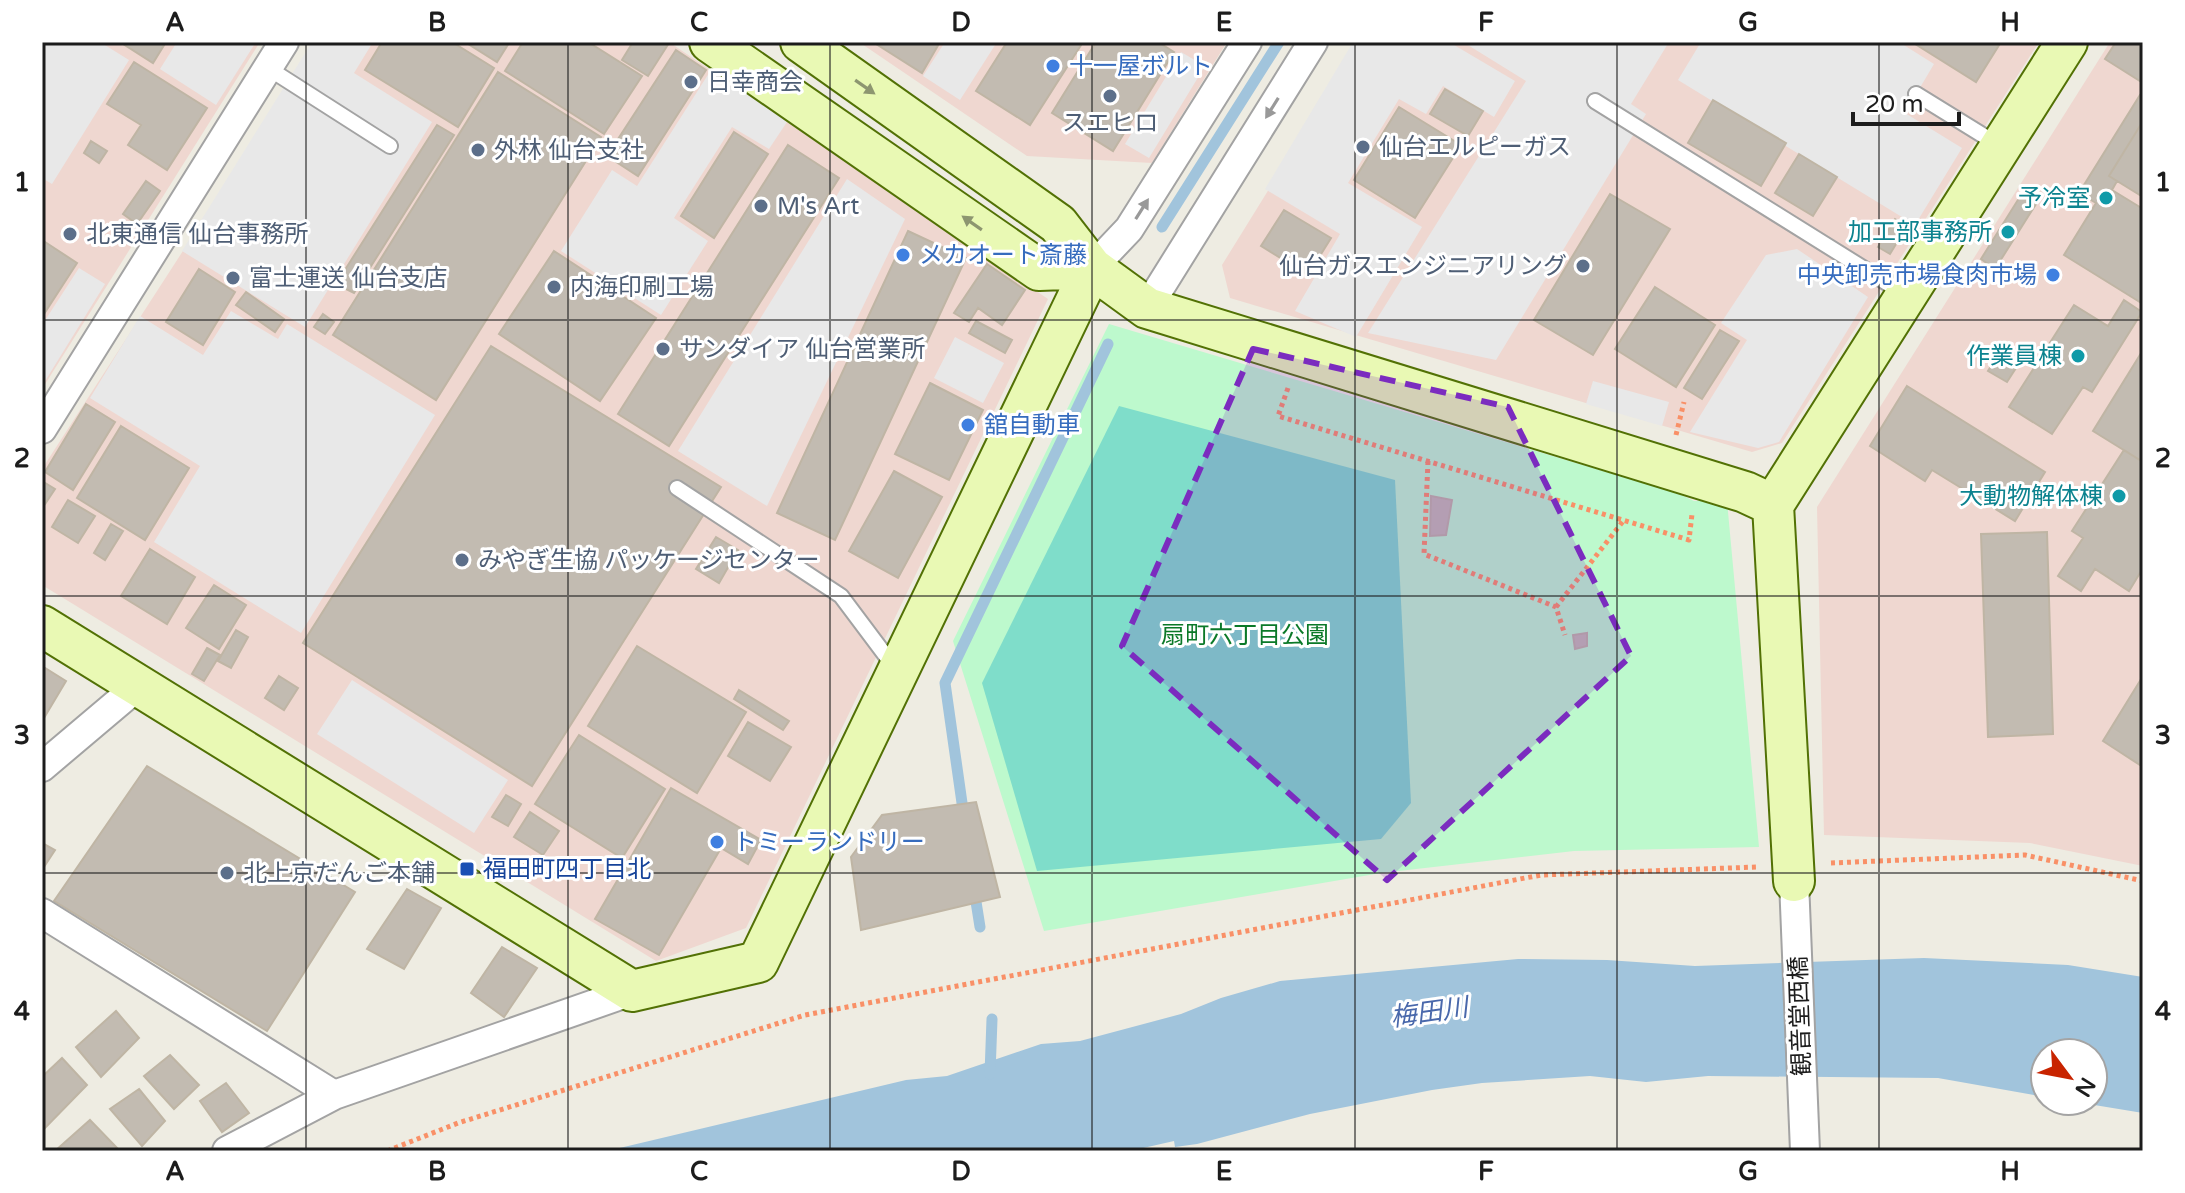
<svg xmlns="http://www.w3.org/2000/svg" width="2185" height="1193" viewBox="0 0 2185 1193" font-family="'Varela Round','Noto Sans JP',sans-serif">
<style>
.commercial{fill:#efd7d0}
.park{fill:#bdf9cd}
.pitch{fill:#7fddca}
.parking{fill:#e8e8e8}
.water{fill:#a1c4dc}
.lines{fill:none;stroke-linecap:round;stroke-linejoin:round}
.stream{stroke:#a1c4dc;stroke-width:11}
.building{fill:#c2bbb1;stroke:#bfb5a4;stroke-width:2}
.lane-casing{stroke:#a3a3a3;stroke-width:18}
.street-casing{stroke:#a3a3a3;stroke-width:32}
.secondary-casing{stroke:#527105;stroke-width:44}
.path{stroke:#f99067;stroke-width:5;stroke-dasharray:4 4;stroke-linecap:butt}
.lane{stroke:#fff;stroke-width:14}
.street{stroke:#fff;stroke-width:28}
.secondary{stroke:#e9f9b4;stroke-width:40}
.oneway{fill:#8d9670}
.oneway2{fill:#999}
.marked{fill:#7b2cbf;fill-opacity:0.2;stroke:#7b2cbf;stroke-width:6;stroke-dasharray:16 10;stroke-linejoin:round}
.grid{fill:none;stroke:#1c1c1c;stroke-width:2;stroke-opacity:0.55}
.shop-dot{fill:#3f7fe0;stroke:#fff;stroke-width:3}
.service-dot{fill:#5c6f8a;stroke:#fff;stroke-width:3}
.culture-dot{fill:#0f9aa8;stroke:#fff;stroke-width:3}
.transit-dot{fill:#1a4fb4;stroke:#fff;stroke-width:3}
.labels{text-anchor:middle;stroke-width:6;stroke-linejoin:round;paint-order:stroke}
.shop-label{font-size:24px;fill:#366cbe;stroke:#fff;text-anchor:start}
.service-label{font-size:24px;fill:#4e5e75;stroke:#fff;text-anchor:start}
.culture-label{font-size:24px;fill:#0d838f;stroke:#fff;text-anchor:end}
.park-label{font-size:24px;fill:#0b7928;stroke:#fff}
.transit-label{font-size:24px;fill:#164399;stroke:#fff;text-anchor:start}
.street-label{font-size:24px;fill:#1c1c1c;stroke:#fff}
.water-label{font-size:26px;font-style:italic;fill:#4968ab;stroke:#fff}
.neatline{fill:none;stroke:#1c1c1c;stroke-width:3}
.grid-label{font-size:26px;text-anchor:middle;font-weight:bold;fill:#1c1c1c}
</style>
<rect width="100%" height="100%" fill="#eeece2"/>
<path class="commercial" d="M42,42H260L42,389Z
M318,42H669L1048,299L746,928L656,961L42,585V469Z
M859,42H1227L1152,163L1027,156Z
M1360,42H2039L1782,443L1752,452L1230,298L1222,265Z
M2110,42H2143V866L2030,843L1824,835L1817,507Z"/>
<path class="park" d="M1109,324L1677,493L1694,501H1727L1759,847L1574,851L1381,873L1044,931L953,641Z"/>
<path class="pitch" d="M1119,406L1395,480L1411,803L1381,839L1037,871L982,683Z"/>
<path class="parking" d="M42,42H100L129,60L52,184L42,178Z
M177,42H256L216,105L160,69Z
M312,42H373L354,73L432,122L305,327L182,251Z
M945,42H997L960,100L923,76Z
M1353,42H1449L1515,81L1494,117L1443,86L1426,114L1399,99L1348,183L1422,227L1356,337L1295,311L1340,234L1265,189Z
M1463,42H1669L1631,104L1646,114L1496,360L1368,333L1526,81Z
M1701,42H1899L1934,64L1905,113L1962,148L1915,225L1678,80Z
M1181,52L1205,66L1149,158L1125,144Z
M711,70L789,119L769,149L732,127L674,218L708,241L661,315L561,251L612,170L637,186Z
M847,179L905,219L767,506L678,451Z
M1797,249L1868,297L1779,442L1758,448L1690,432L1747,340L1721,323L1766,255Z
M79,268L105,284L42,386V325Z
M231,311L278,339L287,324L435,415L301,633L154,542L200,466L90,398L140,316L203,355Z
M955,337L1004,363L983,403L934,378Z
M1593,381L1669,402L1662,426L1586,404Z
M352,680L508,780L474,833L317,734Z"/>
<path class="water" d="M1924,958L2068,965L2143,977V1113L2070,1101H2093V1053H2045V1097L1938,1078L1708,1076L1646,1082L1590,1076L1482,1083L1432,1090L1310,1114L1197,1144L1175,1147L1174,1141L1130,1151H607L906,1080L947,1076L1041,1044L1080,1041L1181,1014L1221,998L1280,981L1518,959L1607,960L1695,966Z"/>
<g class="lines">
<path class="stream" d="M1162,227L1279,42
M964,817L945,683L1108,344
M974,889L980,927
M990,1074L992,1019"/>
</g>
<path class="building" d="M120,42H166L153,63Z
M382,42H452L494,68L458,127L365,70Z
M465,42H507L509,43L497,62Z
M523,42H588L642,76L604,134L505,71Z
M633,42L669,43L648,76L622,60Z
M873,42H940L922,73Z
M1007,42H1083L1030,125L976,91Z
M1096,42H1158L1174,52L1113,151L1052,113Z
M1912,42H2001L1976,82Z
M2116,42H2143V83L2105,59Z
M676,50L706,70L638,176L607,156Z
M134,62L207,108L167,170L128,145L141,125L107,104Z
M498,72L601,137L436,400L333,335Z
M1445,89L1483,111L1468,136L1430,114Z
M2140,95L2143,96V121L2109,176L2117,181L2112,190L2143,209V304L2064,255L2096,203L2079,193Z
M1713,100L1786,143L1761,186L1688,143Z
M1399,107L1461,145L1415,218L1354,180Z
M2143,121V197L2109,176Z
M437,125L454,135L354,293L336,284Z
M734,132L768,154L714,238L681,216Z
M91,141L107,151L99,163L84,153Z
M788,145L839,178L669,446L618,414Z
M1799,154L1837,177L1813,216L1775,193Z
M146,181L160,191L137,224L123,214Z
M1610,194L1670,229L1593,355L1534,320Z
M2021,195L2036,204L1995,269L1981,259Z
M1284,210L1331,238L1308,275L1261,246Z
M1895,219L1907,226L1890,254L1878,247Z
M908,231L966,258L835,540L777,513Z
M42,240L77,263L42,317Z
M554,251L656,318L600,401L499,334Z
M987,264L1025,290L1002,325L978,308L969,322L954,313Z
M199,269L235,292L203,345L166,322Z
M1655,287L1715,325L1676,387L1615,349Z
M246,292L284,319L275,332L236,305Z
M2124,300L2142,312L2092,392L2083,387L2052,434L2009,407L2074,305L2108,326Z
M323,314L334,322L325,334L314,327Z
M976,321L1012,340L1005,353L969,333Z
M1720,330L1739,341L1702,399L1684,388Z
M2006,343L2025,354L2007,382L1988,371Z
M491,346L721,487L532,786L303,643Z
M2143,350V462L2093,431Z
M930,383L983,410L949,480L895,454Z
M1907,386L2045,472L2015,521L1932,470L1925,481L1870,446Z
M86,404L115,422L73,490L45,472Z
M121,426L189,468L145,540L77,498Z
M2124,450L2143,462V568L2129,591L2095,569L2081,591L2058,576L2083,538L2072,531Z
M894,471L942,497L898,578L849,551Z
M42,481L55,489L45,504L42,502Z
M1431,496L1452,500L1446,535L1430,536Z
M68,500L95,516L78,543L52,527Z
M111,524L123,531L105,560L94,553Z
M2047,532L2053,734L1988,737L1981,534Z
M716,537L738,550L719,583L696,569Z
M150,549L195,577L167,624L121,596Z
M214,585L246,605L219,649L186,628Z
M236,630L248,637L231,668L218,661Z
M1587,633V646L1575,649L1573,635Z
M637,646L746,712L697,793L588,726Z
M207,648L220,655L204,681L192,674Z
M42,666L66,681L44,718L42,717Z
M279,676L298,688L284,710L265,698Z
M2143,676V767L2103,741Z
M739,690L789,721L783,730L734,699Z
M748,722L791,747L770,781L728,756Z
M579,735L665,789L622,858L535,804Z
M147,766L355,892L267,1031L54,901Z
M671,788L761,840L748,864L721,848L659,955L595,919Z
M506,795L521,804L508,826L492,817Z
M976,802L1000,897L861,930L851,857L882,815Z
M530,812L559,831L543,855L514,837Z
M42,843L55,850L42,870Z
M407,889L441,908L404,969L367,949Z
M502,947L537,968L504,1017L471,993Z
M116,1011L139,1038L101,1077L76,1047Z
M170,1055L199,1085L174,1109L144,1076Z
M62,1058L87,1085L42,1131V1077Z
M226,1083L249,1113L222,1132L200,1101Z
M139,1089L165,1121L142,1146L110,1109Z
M90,1120L120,1151H55Z"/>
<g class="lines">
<g class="lane-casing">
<path id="lane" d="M268,68L390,146
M1916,94L1997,144
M1595,101L1903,293
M677,488L841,596L895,668"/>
</g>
<g class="street-casing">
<path id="street" d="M1092,268L1129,229L1247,42
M1147,308L1313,42
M42,429L284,42
M42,767L139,685
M1794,881L1805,1151
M42,913L334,1095
M227,1151L334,1095L632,991"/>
</g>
<g class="secondary-casing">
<path id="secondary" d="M710,42L1039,270L1092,268
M801,42L1058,224L1092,268L1147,308L1745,492L1773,505
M42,626L632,991L758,962L1092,268
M1794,881L1773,505L2067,42"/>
</g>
<path class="path" d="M1288,388L1278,416L1689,540L1692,514
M1676,435L1684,402
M1428,461L1424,554L1556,607L1565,635
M1556,607L1624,520
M1831,863L2025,855L2143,881
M387,1151L458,1123L805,1015L1541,875L1757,867"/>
<use href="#lane" class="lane"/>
<use href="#street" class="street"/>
<use href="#secondary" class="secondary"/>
</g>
<defs><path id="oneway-solid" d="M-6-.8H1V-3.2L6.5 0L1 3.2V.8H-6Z" transform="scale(2)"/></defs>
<g class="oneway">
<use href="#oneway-solid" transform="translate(865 87) rotate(35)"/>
<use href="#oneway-solid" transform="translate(972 223) rotate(-145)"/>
</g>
<g class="oneway2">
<use href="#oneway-solid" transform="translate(1272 108) rotate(122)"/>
<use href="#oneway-solid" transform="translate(1142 209) rotate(-58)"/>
</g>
<path class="marked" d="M1253,349L1508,407L1631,656L1387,880L1122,646Z"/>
<path class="grid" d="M306,42V1151M568,42V1151M830,42V1151M1092,42V1151M1355,42V1151M1617,42V1151M1879,42V1151M42,320H2143M42,596H2143M42,873H2143"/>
<g class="shop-dot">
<circle cx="1053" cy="66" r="8"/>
<circle cx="903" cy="255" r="8"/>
<circle cx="2053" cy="275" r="8"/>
<circle cx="968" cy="425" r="8"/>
<circle cx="717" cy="842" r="8"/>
</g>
<g class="service-dot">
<circle cx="691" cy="82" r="8"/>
<circle cx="1110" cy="96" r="8"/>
<circle cx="1363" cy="147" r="8"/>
<circle cx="478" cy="150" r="8"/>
<circle cx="761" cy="206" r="8"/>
<circle cx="70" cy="234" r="8"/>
<circle cx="1583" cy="266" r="8"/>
<circle cx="233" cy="278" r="8"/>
<circle cx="554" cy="287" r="8"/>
<circle cx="663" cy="349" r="8"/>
<circle cx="462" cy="560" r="8"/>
<circle cx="227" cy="873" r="8"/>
</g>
<g class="culture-dot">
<circle cx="2106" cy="198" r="8"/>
<circle cx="2008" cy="232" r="8"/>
<circle cx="2078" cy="356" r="8"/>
<circle cx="2119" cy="496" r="8"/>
</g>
<rect class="transit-dot" x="459" y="861" width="16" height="16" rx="4"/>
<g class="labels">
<g class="shop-label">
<text x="1069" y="74">十一屋ボルト</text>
<text x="919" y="263">メカオート斎藤</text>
<text x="2037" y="283" text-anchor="end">中央卸売市場食肉市場</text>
<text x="984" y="433">舘自動車</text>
<text x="733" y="850">トミーランドリー</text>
</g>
<g class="service-label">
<text x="707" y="90">日幸商会</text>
<text x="1110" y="131" text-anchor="middle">スエヒロ</text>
<text x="1379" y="155">仙台エルピーガス</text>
<text x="494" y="158">外林 仙台支社</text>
<text x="777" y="214">M's Art</text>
<text x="86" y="242">北東通信 仙台事務所</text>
<text x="1567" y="274" text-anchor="end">仙台ガスエンジニアリング</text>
<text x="249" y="286">富士運送 仙台支店</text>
<text x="570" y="295">内海印刷工場</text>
<text x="679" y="357">サンダイア 仙台営業所</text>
<text x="478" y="568">みやぎ生協 パッケージセンター</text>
<text x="243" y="881">北上京だんご本舗</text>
</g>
<g class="culture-label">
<text x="2090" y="206">予冷室</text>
<text x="1992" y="240">加工部事務所</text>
<text x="2062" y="364">作業員棟</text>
<text x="2103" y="504">大動物解体棟</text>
</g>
<g class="park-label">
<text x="1245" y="643">扇町六丁目公園</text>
</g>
<g class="transit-label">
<text x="483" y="877">福田町四丁目北</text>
</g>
<g class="street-label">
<text transform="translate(1800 1016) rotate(-92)" y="8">観音堂西橋</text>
</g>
<g class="water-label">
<text transform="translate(1429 1012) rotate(-8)" y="9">梅田川</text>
</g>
</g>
<rect width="2185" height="1193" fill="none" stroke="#ffffff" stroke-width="88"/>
<g transform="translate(2069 1077) rotate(122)"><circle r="38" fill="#ffffff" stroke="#a4a4a4" stroke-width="2"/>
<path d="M0-6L14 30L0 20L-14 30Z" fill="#c82400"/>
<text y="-12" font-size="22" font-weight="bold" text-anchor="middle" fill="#1c1c1c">N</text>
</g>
<path d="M1853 112v12h106v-12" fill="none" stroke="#1c1c1c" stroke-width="4"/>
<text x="1865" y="112" font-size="24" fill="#1c1c1c" stroke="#ffffff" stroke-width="6" paint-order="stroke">20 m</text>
<rect x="44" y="44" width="2097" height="1105" class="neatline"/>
<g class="grid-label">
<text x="175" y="31">A</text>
<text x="437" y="31">B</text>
<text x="699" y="31">C</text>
<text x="961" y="31">D</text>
<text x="1224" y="31">E</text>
<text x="1486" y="31">F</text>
<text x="1748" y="31">G</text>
<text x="2010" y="31">H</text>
<text x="22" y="191">1</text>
<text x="2163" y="191">1</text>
<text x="22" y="467">2</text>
<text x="2163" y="467">2</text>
<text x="22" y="744">3</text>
<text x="2163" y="744">3</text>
<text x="22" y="1020">4</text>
<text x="2163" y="1020">4</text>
<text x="175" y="1180">A</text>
<text x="437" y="1180">B</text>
<text x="699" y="1180">C</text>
<text x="961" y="1180">D</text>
<text x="1224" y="1180">E</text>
<text x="1486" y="1180">F</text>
<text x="1748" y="1180">G</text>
<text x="2010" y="1180">H</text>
</g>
</svg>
